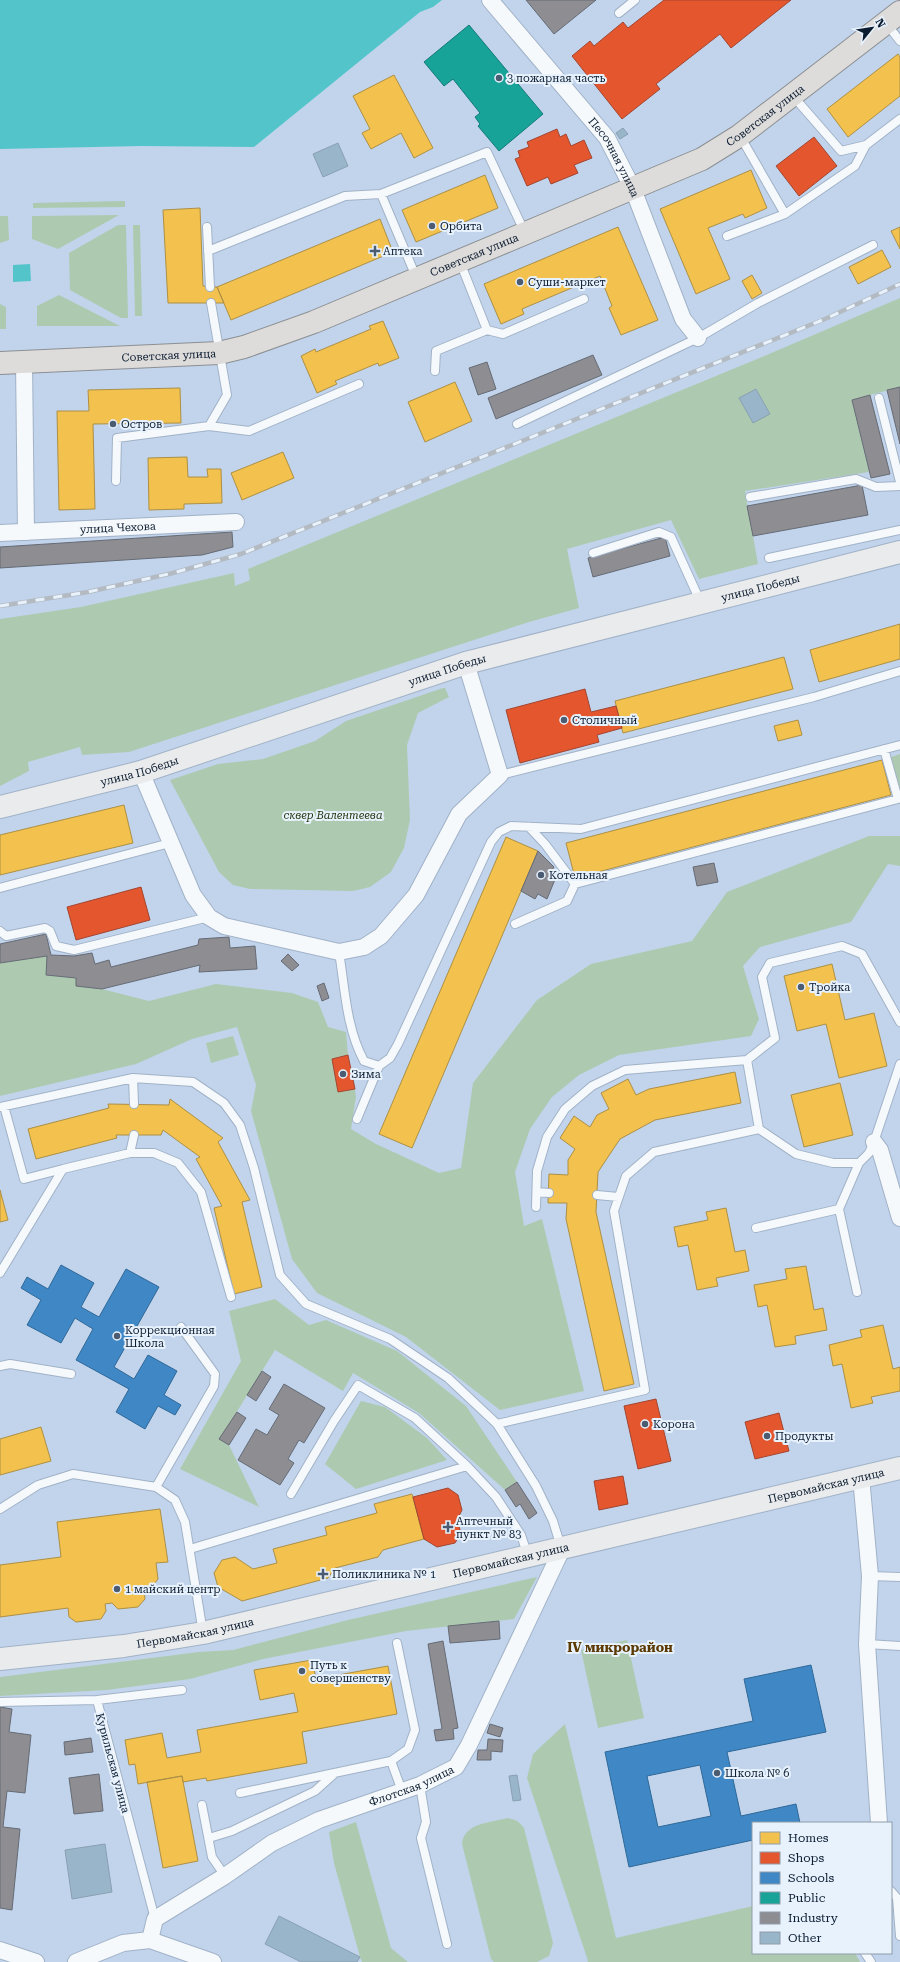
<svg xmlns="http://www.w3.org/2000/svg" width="900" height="1962" viewBox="0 0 900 1962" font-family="'Roboto Serif',serif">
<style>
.green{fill:#adcab0}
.water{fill:#53c5ca}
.homes{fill:#f2c14e;stroke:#ad9045}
.shops{fill:#e4572e;stroke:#a3452f}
.schools{fill:#3f88c5;stroke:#2f6898;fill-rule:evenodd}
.public{fill:#17a398;stroke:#137a79}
.industry{fill:#8d8d92;stroke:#666b75}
.building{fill:#98b5c9;stroke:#8aa0b2}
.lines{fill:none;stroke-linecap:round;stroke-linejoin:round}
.lane-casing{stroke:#a1b2c7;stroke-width:10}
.street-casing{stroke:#a1b2c7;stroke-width:18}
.secondary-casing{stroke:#a1b2c7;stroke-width:24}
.primary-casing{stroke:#8c8f92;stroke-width:24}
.lane{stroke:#f6f9fc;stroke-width:8}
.street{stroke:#f6f9fc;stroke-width:16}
.secondary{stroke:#eaebec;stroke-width:22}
.primary{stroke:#dedcdb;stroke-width:22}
.rail-casing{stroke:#b4bac1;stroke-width:4.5}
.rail{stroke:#e8f2fd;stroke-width:3;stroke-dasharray:9;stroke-linecap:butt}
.poi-dot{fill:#4b5c72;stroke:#e8f2fd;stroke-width:1.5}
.labels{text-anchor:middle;stroke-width:4;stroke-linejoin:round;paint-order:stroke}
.poi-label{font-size:11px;fill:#0b1c30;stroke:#e8f2fd;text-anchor:start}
.street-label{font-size:11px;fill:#0b1c30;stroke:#e8f2fd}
.park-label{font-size:11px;font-style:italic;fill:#1c3207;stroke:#e8f2fd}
.quarter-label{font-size:13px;font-weight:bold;fill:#5a3800;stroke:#e8f2fd}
</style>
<rect width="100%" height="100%" fill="#c1d4ec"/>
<path class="green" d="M125,201V207L33,208V203Z
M119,215L58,249L32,239V216Z
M0,216H8L9,240L0,243Z
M118,225H126L128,318H121L70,290L69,253Z
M133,225H140L142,316H135Z
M59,295L120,326H37V306Z
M900,298V387L852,400L869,472L745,491L758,564L699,579L671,520L567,549L579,608L529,622L129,752L82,755L80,747L28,762L29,771L0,786V619L81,607L234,573L235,586L250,580L248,569L762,357Z
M0,304L6,307V329H0Z
M443,688H445L449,697L418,713L407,745L410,820L404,848L391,872L370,887L353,891L250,889L233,885L219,872L170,780L218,764L263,759L315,741L346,721Z
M900,754V791L891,757Z
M869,836H900V866L888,864L851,922L760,947L743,966L759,1019L751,1036L619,1055L579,1075L552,1097L530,1129L515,1172L524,1226L542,1219L584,1391L500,1410L406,1337L317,1293L292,1259L251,1111L256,1085L237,1027L192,1039L136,1064L0,1096V963L47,956L46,975L76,978V986L102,989L149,1001L216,984L292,993L318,1002L328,1027L346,1032L348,1055L332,1059L338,1092L355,1089L356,1097L351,1129L376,1144L439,1173L461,1168L473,1083L537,1000L591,964L692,941L727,892Z
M233,1036L239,1055L211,1063L206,1043Z
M275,1299L309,1325L326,1320L397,1351L466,1406L517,1482L505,1490L419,1413L353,1373L343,1391L275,1350L220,1439L229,1445L259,1507L180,1469L241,1361L229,1311Z
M361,1401L385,1407L427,1438L447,1460L356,1489L325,1464Z
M537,1577L514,1619L406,1631L263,1659L190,1679L107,1690L0,1696V1677L199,1652L233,1650L348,1620Z
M627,1640L644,1718L598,1728L581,1650Z
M565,1724L616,1938L753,1906V1953H855L860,1962H587L588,1961L527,1778L533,1754Z
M507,1818C515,1819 519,1821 524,1828L553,1943L549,1956L537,1962H494L491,1959L462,1844C464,1823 489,1823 507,1818Z
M356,1822L391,1948L408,1962H362L360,1957L334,1863L329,1832Z"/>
<path class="water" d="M0,0H442L433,7L420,12L254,147L142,146L0,149Z
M30,264L31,281L13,282V265Z"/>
<path class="homes" d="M898,54L900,57V96L848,137L827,109Z
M394,75L433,148L414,158L401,133L371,149L362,133L370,129L353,96Z
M751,170L767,208L745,218L743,214L708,228L730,279L696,294L660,209Z
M485,175L498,208L416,242L402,210Z
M200,208L203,286L217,287L224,303H168L163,210Z
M380,219L393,252L231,320L217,287Z
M618,227L658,320L621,335L609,308L612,306L600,276L522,309L524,314L501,324L484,284Z
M900,227V249L891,231Z
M882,250L891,267L858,284L849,267Z
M752,275L762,293L752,299L742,281Z
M383,321L399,358L379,366L378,363L335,381L337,384L317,393L301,356L315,349L316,352L371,329L369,326Z
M455,382L472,421L425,442L408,402Z
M180,388L181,423L93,424L95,509L59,510L57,411H89L88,390Z
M283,452L294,478L242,500L231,473Z
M187,457L188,477H208L207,469H221L222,503L184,504V509L149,510L148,458Z
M900,624V659L819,682L810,650Z
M784,657L793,689L623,733L615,701Z
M798,720L802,735L778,741L774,726Z
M882,760L891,795L575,878L566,843Z
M124,805L133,843L0,875V835Z
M506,837L538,851L412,1148L379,1134Z
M832,964L845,1020L874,1013L887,1066L839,1078L826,1024L797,1031L784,976Z
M735,1072L741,1103L655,1120L620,1139L598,1172L596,1212L634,1384L604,1391L566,1219L567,1203H548L549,1174L568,1175V1160L575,1149L560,1138L574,1116L590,1127L597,1115L609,1109L601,1093L628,1079L636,1095L649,1089Z
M840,1083L853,1135L804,1147L791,1095Z
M170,1099L223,1138L218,1142L250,1200L242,1202L262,1287L234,1294L214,1208L222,1206L196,1159L200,1157L163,1130L161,1135H116L117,1138L36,1159L28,1129L109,1108L108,1104L169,1105Z
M0,1190L8,1220L0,1222Z
M726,1208L735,1252L745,1250L749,1271L716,1278L718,1286L697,1290L688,1245L678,1247L674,1227L708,1220L706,1212Z
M806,1266L814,1310L823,1308L827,1330L795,1336L796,1344L775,1347L767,1305L758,1307L754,1285L787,1279L785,1269Z
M883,1325L893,1369L900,1367V1391L871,1397L873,1403L851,1408L842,1364L833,1366L829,1345L862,1337L860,1330Z
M41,1427L51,1461L0,1475V1439Z
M412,1494L424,1539L383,1550L378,1557L335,1568L328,1578L242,1601L218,1587L214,1573L222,1560L235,1557L253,1569L277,1563L273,1549L327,1535L325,1527L377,1513L374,1504Z
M160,1509L168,1562L156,1563L158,1579L150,1589H144L145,1599L138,1607L118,1609L112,1603L105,1604L106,1611L101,1619L76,1622L69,1617L68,1608L0,1617V1565L61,1557L57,1522Z
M312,1660L316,1679L388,1666L397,1714L302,1732L307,1763L207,1781L206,1778L183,1782L182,1776L138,1784L135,1764L129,1765L125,1740L162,1733L167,1758L201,1752L197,1730L298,1712L294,1693L260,1700L254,1670Z
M182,1776L198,1861L163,1868L147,1782Z"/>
<path class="shops" d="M664,0H791L731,48L720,34L656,84L660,89L622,119L572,56L590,41L594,46L623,22L628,28Z
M557,129L560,137L566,134L571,146L584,140L592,158L574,165L578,173L551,184L548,177L527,186L515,159L520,157L518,151L529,147L527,142Z
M814,137L837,166L799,196L776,166Z
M585,689L591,712L616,706L622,728L597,735L599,742L520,763L506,710Z
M141,887L150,920L76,940L67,907Z
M348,1055L355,1089L338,1092L332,1059Z
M656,1399L671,1461L638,1469L624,1406Z
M779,1413L789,1451L755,1459L745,1422Z
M623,1476L628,1504L599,1510L594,1481Z
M448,1488L458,1495L462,1510L457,1520L461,1533L455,1543L437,1547L424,1539L413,1497Z"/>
<path class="schools" d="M61,1265L94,1283L81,1307L99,1317L126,1269L159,1287L114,1367L134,1379L148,1355L177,1371L164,1395L181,1405L175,1415L158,1406L145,1429L116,1412L129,1389L76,1360L93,1329L75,1318L61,1343L27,1325L41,1300L21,1288L27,1277L48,1289Z
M811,1665L826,1732L727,1752L741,1816L796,1804L800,1823H753V1840L629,1867L605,1752L753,1721L744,1679ZM700,1765L711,1816L658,1827L647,1776Z"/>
<path class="public" d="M469,25L543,114L499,151L478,126L480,124L475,117L480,113L453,79L444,86L424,62Z"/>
<path class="industry" d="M526,0H596L554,34Z
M593,355L602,375L496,419L488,398Z
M487,362L496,389L478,395L469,368Z
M900,387V444L887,390Z
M870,395L890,474L871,478L852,400Z
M862,485L868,515L753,536L747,506Z
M232,532L233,547L202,555L0,568V547Z
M665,537L670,556L593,577L588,558Z
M538,851L554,867L551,872L556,877L547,899L538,894L535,899L521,891Z
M714,863L718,882L697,886L693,867Z
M46,934L51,955L74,956L92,953L95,964L109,960L111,967L198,945L199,939L229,937L230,948L255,946L257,969L199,972L200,965L102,989L76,986V978L46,975L47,956L0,963V944Z
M288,954L299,965L292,971L281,961Z
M324,983L329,998L322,1001L317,986Z
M262,1371L271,1377L256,1401L247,1395Z
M284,1384L325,1408L304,1443L299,1440L288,1459L294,1463L280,1485L238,1460L256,1429L267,1435L279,1415L269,1409Z
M237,1412L246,1418L229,1445L219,1439Z
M517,1482L537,1513L529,1519L520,1504L516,1507L505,1490Z
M499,1621L500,1639L450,1643L448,1626Z
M443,1641L458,1728L453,1729L454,1739L436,1741L434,1730L442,1729L428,1644Z
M0,1707L12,1709L9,1732L31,1735L25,1793L7,1791L3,1827L20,1829L12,1910L0,1908Z
M490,1724L503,1728L500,1737L487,1733Z
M91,1738L93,1752L65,1755L64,1742Z
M488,1739L503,1740L502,1752L491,1751V1760H477L478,1750H487Z
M99,1774L103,1811L74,1814L69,1778Z"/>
<path class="building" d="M623,128L628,134L620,139L616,133Z
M338,143L348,166L323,177L313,154Z
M756,389L770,414L753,423L739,398Z
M517,1775L521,1800L513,1801L509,1776Z
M105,1844L112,1892L72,1899L65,1850Z
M279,1916L360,1957L357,1962H301L265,1944Z"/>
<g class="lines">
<g class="lane-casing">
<path id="lane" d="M619,13L635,0
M886,23L900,41
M793,96L841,151L866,145L900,119
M381,194L487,152L525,233
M785,214L855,166L866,145
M207,227L210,287
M727,236L785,214L740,136
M208,251L345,196L381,194L417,279
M487,330L503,334L584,299
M435,371L436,351L487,330L460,262
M879,398L900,482
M517,424L698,338L758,303L873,245
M209,426L249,431L359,384
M116,481L117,438L209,426L227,395L211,303
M750,497L856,479L876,487L900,486
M593,553L659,532L671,537L701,603
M769,558L900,530
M500,775L814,697L900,671
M575,884L898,799L884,749
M0,888L170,843
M515,924L567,901L575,884L545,844L529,827
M0,931L6,936L45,928L50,931L56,946L74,950L209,917
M339,952C345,988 346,1028 364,1061L379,1066L390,1058L398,1044L491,842L499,832L511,826L581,829L900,745
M900,1022L862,954L842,946L770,963L762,977L775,1038L747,1060L759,1129L796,1154L833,1163H859L869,1153L874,1142L900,1064
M133,1078L134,1104
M4,1106L24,1179L63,1169
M0,1107L133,1078L193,1082L224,1103L240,1125L254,1168L280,1275L306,1304L390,1339L448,1378L497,1424L536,1486L553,1521L561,1547
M357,1119L379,1066
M130,1153L134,1135
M537,1192L549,1193
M597,1195L618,1197
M536,1207L537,1171L547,1137L565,1109L592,1086L625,1070L747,1060
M839,1209L857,1292
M756,1228L839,1209L859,1163
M0,1273L63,1169L130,1153H154L178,1163L201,1192L231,1297
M0,1366L10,1364L71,1374
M497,1424L645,1390L614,1211L626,1176L654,1152L759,1129
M156,1487L214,1386L215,1374L181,1327
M291,1494L334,1421L358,1385L415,1418L467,1466L496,1497L521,1535L528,1556
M0,1509L38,1485L73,1474L156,1487L175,1500L185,1522L203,1633
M190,1549L467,1466
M870,1576L900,1577
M867,1644L900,1646
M97,1700L182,1690
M0,1702L97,1700L155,1919
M391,1761L402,1791
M420,1785L426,1822L421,1838L447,1944
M240,1793L391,1761L408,1749L415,1730L397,1643
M202,1805L212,1857L225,1876
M209,1838L232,1831L315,1791L334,1774
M891,1891L897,1898L900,1936
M865,1953L871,1962"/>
</g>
<g class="street-casing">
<g id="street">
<path id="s1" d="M490,0L607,138L633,189L683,319L698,338"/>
<path d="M24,362L26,532"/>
<path id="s2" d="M0,533L236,522"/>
<path d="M141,772L193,895L209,917L224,926L339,952L364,947L381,936L416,895L459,814L500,775L466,663"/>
<path d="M874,1142L880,1150L900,1218"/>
<path d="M861,1477L870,1576L867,1644L879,1823"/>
<path id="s3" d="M150,1940L155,1919L225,1876L272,1843L319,1820L420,1785L456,1767L469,1745L562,1549"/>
<path d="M0,1950L36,1962"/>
<path d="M76,1962L123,1943L150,1940L213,1962"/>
</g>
</g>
<g class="secondary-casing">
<g id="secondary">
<path id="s4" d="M0,807L141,772L466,663L900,552"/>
<path id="s5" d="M0,1659L124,1646L203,1633L900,1468"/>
</g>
</g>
<g class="primary-casing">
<g id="primary">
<path id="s6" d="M0,363L219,353L244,347L314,322L702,159L739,136L900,12"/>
</g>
</g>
<use href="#lane" class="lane"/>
<use href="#street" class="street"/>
<use href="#secondary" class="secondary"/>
<use href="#primary" class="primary"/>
<g class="rail-casing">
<path id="rail" d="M0,606L88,592L173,573L241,554L825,319L900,284"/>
</g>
<use href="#rail" class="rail"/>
</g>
<g class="poi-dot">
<circle cx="499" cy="78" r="4"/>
<circle cx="432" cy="226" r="4"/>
<path d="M373 245h4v4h4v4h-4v4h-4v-4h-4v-4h4z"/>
<circle cx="520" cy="282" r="4"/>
<circle cx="113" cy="424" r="4"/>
<circle cx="564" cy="720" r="4"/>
<circle cx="541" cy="875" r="4"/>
<circle cx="801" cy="987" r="4"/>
<circle cx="343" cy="1074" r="4"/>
<circle cx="117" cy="1336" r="4"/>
<circle cx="645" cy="1424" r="4"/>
<circle cx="767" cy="1436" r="4"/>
<path d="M446 1521h4v4h4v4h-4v4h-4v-4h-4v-4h4z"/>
<path d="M321 1568h4v4h4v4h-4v4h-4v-4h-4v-4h4z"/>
<circle cx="117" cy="1589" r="4"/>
<circle cx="302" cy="1671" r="4"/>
<circle cx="717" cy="1773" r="4"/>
</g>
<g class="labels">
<g class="poi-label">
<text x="507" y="82">3 пожарная часть</text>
<text x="440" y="230">Орбита</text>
<text x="383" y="255">Аптека</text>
<text x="528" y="286">Суши-маркет</text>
<text x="121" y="428">Остров</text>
<text x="572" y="724">Столичный</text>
<text x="549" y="879">Котельная</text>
<text x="809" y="991">Тройка</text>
<text x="351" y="1078">Зима</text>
<text x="125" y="1334">Коррекционная<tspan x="125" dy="13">Школа</tspan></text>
<text x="653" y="1428">Корона</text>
<text x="775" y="1440">Продукты</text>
<text x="456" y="1525">Аптечный<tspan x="456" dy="13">пункт № 83</tspan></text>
<text x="332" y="1578">Поликлиника № 1</text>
<text x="125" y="1593">1 майский центр</text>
<text x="310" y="1669">Путь к<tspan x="310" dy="13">совершенству</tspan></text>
<text x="725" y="1777">Школа № 6</text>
</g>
<g class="street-label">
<text dy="4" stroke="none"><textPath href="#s6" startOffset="817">Советская улица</textPath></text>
<text dy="4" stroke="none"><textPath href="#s1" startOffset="201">Песочная улица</textPath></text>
<text dy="4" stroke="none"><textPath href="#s6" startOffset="493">Советская улица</textPath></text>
<text dy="4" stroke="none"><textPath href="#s6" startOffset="169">Советская улица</textPath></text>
<text dy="4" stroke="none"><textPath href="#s2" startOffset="118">улица Чехова</textPath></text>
<text dy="4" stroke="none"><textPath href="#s4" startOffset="792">улица Победы</textPath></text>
<text dy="4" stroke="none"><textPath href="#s4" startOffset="468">улица Победы</textPath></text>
<text dy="4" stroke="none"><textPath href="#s4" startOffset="144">улица Победы</textPath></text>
<text dy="4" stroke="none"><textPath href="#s5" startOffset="845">Первомайская улица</textPath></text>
<text dy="4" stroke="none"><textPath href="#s5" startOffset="521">Первомайская улица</textPath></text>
<text dy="4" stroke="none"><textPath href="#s5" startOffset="197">Первомайская улица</textPath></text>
<text transform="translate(113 1763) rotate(75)" y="4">Курильская улица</text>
<text dy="4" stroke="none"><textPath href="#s3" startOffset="312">Флотская улица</textPath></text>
</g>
<g class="park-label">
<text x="333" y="819">сквер Валентеева</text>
</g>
<g class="quarter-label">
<text x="620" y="1652">IV микрорайон</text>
</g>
</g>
<rect x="752" y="1822" width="140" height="132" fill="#e8f2fd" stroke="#909cab"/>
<rect x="760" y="1832" width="20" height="12" fill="#f2c14e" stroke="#909cab"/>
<text x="788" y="1842" font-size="12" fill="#0b1c30">Homes</text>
<rect x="760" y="1852" width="20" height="12" fill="#e4572e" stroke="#909cab"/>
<text x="788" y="1862" font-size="12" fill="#0b1c30">Shops</text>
<rect x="760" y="1872" width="20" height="12" fill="#3f88c5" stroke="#909cab"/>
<text x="788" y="1882" font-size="12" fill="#0b1c30">Schools</text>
<rect x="760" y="1892" width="20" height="12" fill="#17a398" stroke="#909cab"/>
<text x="788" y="1902" font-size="12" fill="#0b1c30">Public</text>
<rect x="760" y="1912" width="20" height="12" fill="#8d8d92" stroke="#909cab"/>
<text x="788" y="1922" font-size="12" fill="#0b1c30">Industry</text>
<rect x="760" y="1932" width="20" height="12" fill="#98b5c9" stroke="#909cab"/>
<text x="788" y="1942" font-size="12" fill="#0b1c30">Other</text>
<g transform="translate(872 28) rotate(60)" stroke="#e8f2fd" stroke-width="3" paint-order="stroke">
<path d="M0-3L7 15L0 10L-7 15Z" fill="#0b1c30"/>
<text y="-6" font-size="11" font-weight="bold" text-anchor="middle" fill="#0b1c30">N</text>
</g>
</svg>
